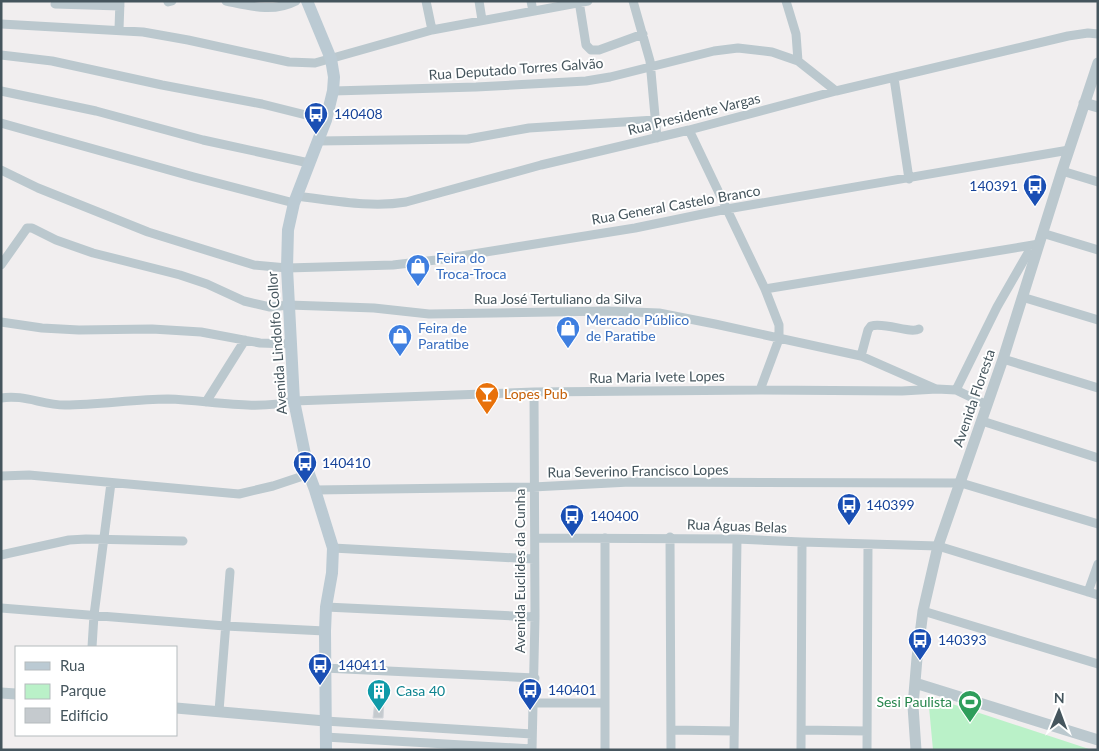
<svg xmlns="http://www.w3.org/2000/svg" width="1099" height="751" viewBox="0 0 1099 751" font-family="Lato,sans-serif">
<style>
.green{fill:#baf1c8}
.building{fill:#c5cace;stroke:#d2d5da}
.lines{fill:none;stroke-linecap:round;stroke-linejoin:round}
.minor{stroke:#bbc8ce;stroke-width:9}
.tertiary{stroke:#bbc8ce;stroke-width:11}
.secondary{stroke:#bbcad3;stroke-width:12}
.labels{text-anchor:middle;stroke-width:4;stroke-linejoin:round;paint-order:stroke}
.street-label{font-size:14px;fill:#45555d;stroke:#fff}
.transit-label{font-size:14px;fill:#164399;stroke:#fff;text-anchor:start}
.shop-label{font-size:14px;fill:#366cbe;stroke:#fff;text-anchor:start}
.food-label{font-size:14px;fill:#c56008;stroke:#fff;text-anchor:start}
.culture-label{font-size:14px;fill:#0d838f;stroke:#fff;text-anchor:start}
.leisure-label{font-size:14px;fill:#27864d;stroke:#fff;text-anchor:end}
</style>
<rect width="100%" height="100%" fill="#f1eeef"/>
<path class="green" d="M928,696L1092,750H933Z"/>
<path class="building" d="M375,701H384L383,718H373Z"/>
<g class="lines">
<path class="minor" d="M226,1C250,6 273,13 296,1
M426,1L432,30
M479,1L482,20
M531,1L533,11
M579,1L586,45L591,50H599L643,34
M633,1L650,61L657,138
M786,1L796,34L798,61
M168,2L172,1
M55,4L120,6
M1,24L143,32L188,40L289,62L315,63L432,30L588,1
M119,29L120,1
M1,55L52,61L162,85L262,104L326,120
M894,78L909,179
M1,91L96,111L203,140L309,163
M333,91L476,87L586,81L610,77L714,51L738,48L772,52L798,61L836,91
M1,123L194,177L294,203
M689,130L765,289L779,325V339L760,390
M318,141L468,139L529,128L655,120
M1,170L38,188L148,232L254,265L287,268L393,265L436,260L635,228L727,209L1069,150
M1062,171L1098,182
M296,196C332,200 370,208 406,202L541,165L689,130L836,91L1068,36L1088,33L1098,34
M1042,233L1098,250
M1,265L25,231L27,228H32L56,240L93,253L180,275L207,284L244,301L270,307L289,305L374,308L429,314L608,311L659,313L715,324L861,356L934,388
M765,289L1039,244
M1022,297L1098,320
M1,322L42,328L79,330L152,329L201,332L260,343L290,344
M861,356L868,330L871,326C886,322 910,334 919,329
M1003,359L1098,388
M956,390L997,307L1032,246
M1,398C23,394 43,405 65,405C100,405 134,399 168,399C209,400 253,411 294,401L534,392L760,390L902,391L937,389L956,390L987,405
M206,402L245,340
M982,421L1098,458
M1,476L29,475L239,494L273,486L309,474
M315,490L533,487L630,482L961,483L1098,524
M670,537L671,750
M535,538L737,539L802,542L938,546L1098,595
M333,548L534,559
M1,555L69,540L86,539L183,541
M1088,592L1098,564
M326,607L535,617
M1,608L225,626L325,631
M923,611L1098,664
M92,647L94,615L111,483
M324,668L535,678
M533,703H605
M219,711L230,572
M325,721L532,734
M671,730L734,731
M801,730L867,731
M325,737L532,749
M532,750L535,617L534,392
M605,750V538
M734,750L737,539
M801,750L802,542
M867,750L868,544"/>
<path class="tertiary" d="M1084,103L1098,107
M915,683L1098,740
M1,693L16,694
M176,708L325,721
M916,750L913,706L917,658L923,611L938,546L1003,359L1062,171L1098,63"/>
<path class="secondary" d="M307,1L331,59L334,77L333,91L326,120L294,203L288,230L287,268L294,401L309,474L315,490L333,548L332,573L326,607L325,631L326,750"/>
</g>
<defs>
<g id="bus-pin" transform="scale(1.25)"><path d="M0 17L-7.5 6A9.5 9.5 0 1 1 7.5 6Z" fill="#1a4fb4" stroke="#fff"/><path d="M-5-6H5V4H4V6H2V4H-2V6H-4V4H-5ZM-3.5-4V0h7V-4ZM-3.5 1.2v1.5H-2V1.2ZM2 1.2v1.5H3.5V1.2Z" fill="#fff"/></g>
<g id="shop-pin" transform="scale(1.25)"><path d="M0 17L-7.5 6A9.5 9.5 0 1 1 7.5 6Z" fill="#3f7fe0" stroke="#fff"/><path d="M-5-2.5h2.3a2.7 3.5 0 0 1 5.4 0H5L5.5 6h-11ZM-1.5-2.5h3a1.5 2.3 0 0 0-3 0Z" fill="#fff"/></g>
<g id="bar-pin" transform="scale(1.25)"><path d="M0 17L-7.5 6A9.5 9.5 0 1 1 7.5 6Z" fill="#e8710a" stroke="#fff"/><path d="M-6-5H6L.8 .8V4.5H3.5V6h-7V4.5H-.8V.8Z" fill="#fff"/></g>
<g id="building-pin" transform="scale(1.25)"><path d="M0 17L-7.5 6A9.5 9.5 0 1 1 7.5 6Z" fill="#0f9aa8" stroke="#fff"/><path d="M-4-6H4V6H1V3H-1V6H-4ZM-2.5-4.3h1.7v1.8h-1.7ZM.8-4.3h1.7v1.8H.8ZM-2.5-1h1.7V.8h-1.7ZM.8-1h1.7V.8H.8Z" fill="#fff"/></g>
<g id="stadium-pin" transform="scale(1.25)"><path d="M0 17L-7.5 6A9.5 9.5 0 1 1 7.5 6Z" fill="#2e9e5b" stroke="#fff"/><path d="M0-5a6.5 5 0 1 0 0 10a6.5 5 0 1 0 0-10ZM-3.5-1.8h7v3.6h-7Z" fill="#fff"/></g>
</defs>
<g fill-rule="evenodd">
<use href="#bus-pin" x="316" y="114"/>
<use href="#bus-pin" x="1035" y="186"/>
<use href="#shop-pin" x="418" y="266"/>
<use href="#shop-pin" x="568" y="328"/>
<use href="#shop-pin" x="400" y="336"/>
<use href="#bar-pin" x="487" y="394"/>
<use href="#bus-pin" x="305" y="463"/>
<use href="#bus-pin" x="849" y="505"/>
<use href="#bus-pin" x="572" y="516"/>
<use href="#bus-pin" x="920" y="640"/>
<use href="#bus-pin" x="320" y="665"/>
<use href="#bus-pin" x="530" y="690"/>
<use href="#building-pin" x="379" y="691"/>
<use href="#stadium-pin" x="970" y="702"/>
</g>
<g class="labels">
<g class="street-label">
<text transform="translate(516 69) rotate(-4)" y="5">Rua Deputado Torres Galvão</text>
<text transform="translate(694 114) rotate(-14)" y="5">Rua Presidente Vargas</text>
<text transform="translate(676 205) rotate(-10)" y="5">Rua General Castelo Branco</text>
<text x="558" y="304">Rua José Tertuliano da Silva</text>
<text transform="translate(277 343) rotate(-94)" y="5">Avenida Lindolfo Collor</text>
<text transform="translate(657 377) rotate(-1)" y="5">Rua Maria Ivete Lopes</text>
<text transform="translate(974 398) rotate(-71)" y="5">Avenida Floresta</text>
<text transform="translate(638 471) rotate(-1)" y="5">Rua Severino Francisco Lopes</text>
<text transform="translate(737 526) rotate(2)" y="5">Rua Águas Belas</text>
<text transform="translate(520 571) rotate(-90)" y="5">Avenida Euclides da Cunha</text>
</g>
<g class="transit-label">
<text x="334" y="119">140408</text>
<text x="1018" y="191" text-anchor="end">140391</text>
<text x="322" y="468">140410</text>
<text x="866" y="510">140399</text>
<text x="590" y="521">140400</text>
<text x="938" y="645">140393</text>
<text x="338" y="670">140411</text>
<text x="548" y="695">140401</text>
</g>
<g class="shop-label">
<text x="436" y="263">Feira do<tspan x="436" dy="16">Troca-Troca</tspan></text>
<text x="586" y="325">Mercado Público<tspan x="586" dy="16">de Paratibe</tspan></text>
<text x="418" y="333">Feira de<tspan x="418" dy="16">Paratibe</tspan></text>
</g>
<g class="food-label">
<text x="504" y="399">Lopes Pub</text>
</g>
<g class="culture-label">
<text x="396" y="696">Casa 40</text>
</g>
<g class="leisure-label">
<text x="952" y="707">Sesi Paulista</text>
</g>
</g>
<rect width="1099" height="751" fill="none" stroke="#45555d" stroke-width="5"/>
<rect x="15" y="646" width="162" height="90" fill="#ffffff" stroke="#b5bbbe"/>
<rect x="25" y="662" width="25" height="8" fill="#bbcad3" stroke="#b5bbbe"/>
<text x="60" y="671" font-size="15" fill="#45555d">Rua</text>
<rect x="25" y="684" width="25" height="15" fill="#baf1c8" stroke="#b5bbbe"/>
<text x="60" y="696" font-size="15" fill="#45555d">Parque</text>
<rect x="25" y="708" width="25" height="15" fill="#c5cace" stroke="#b5bbbe"/>
<text x="60" y="721" font-size="15" fill="#45555d">Edifício</text>
<g transform="translate(1059 711) rotate(1)" stroke="#ffffff" stroke-width="4" paint-order="stroke">
<path d="M0-4L9 19L0 12L-9 19Z" fill="#45555d"/>
<text y="-8" font-size="14" font-weight="bold" text-anchor="middle" fill="#45555d">N</text>
</g>
</svg>
